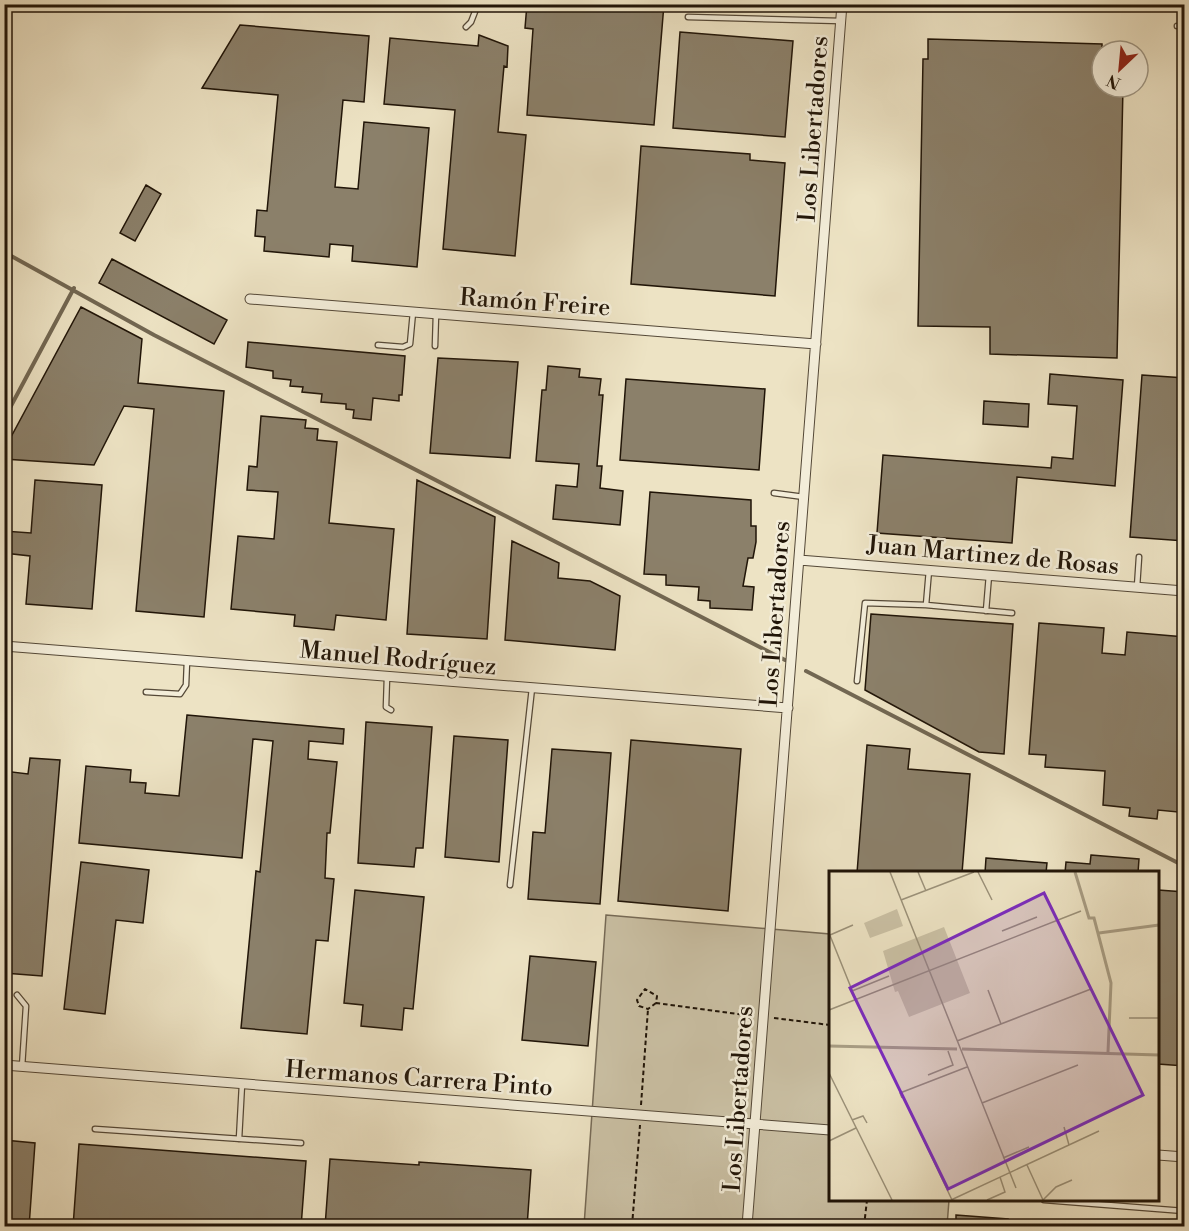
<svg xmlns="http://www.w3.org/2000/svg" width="1189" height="1231" viewBox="0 0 1189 1231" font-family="'Libre Bodoni',serif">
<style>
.green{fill:#cac0a4;stroke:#766a56;stroke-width:1.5}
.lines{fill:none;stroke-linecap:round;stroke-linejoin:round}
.stream{stroke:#726752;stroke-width:4}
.building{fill:#8b806a;stroke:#211508;stroke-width:1.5}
.service-casing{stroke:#544837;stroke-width:7}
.minor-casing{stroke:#544837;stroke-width:11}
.path{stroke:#211508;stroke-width:2;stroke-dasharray:4.5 3;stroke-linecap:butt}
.service{stroke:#f3edd9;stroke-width:4.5}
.minor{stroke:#f3edd9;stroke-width:9}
.labels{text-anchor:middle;stroke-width:5;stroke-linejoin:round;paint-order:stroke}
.street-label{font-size:24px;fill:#211508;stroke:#f3edd9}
.inset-river{fill:none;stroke:#a89d84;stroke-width:3}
.inset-road{fill:none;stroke:#9b9179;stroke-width:1.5}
.view{fill:#7b2cbf;fill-opacity:0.15;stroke:#7b2cbf;stroke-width:3}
.inset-edge{fill:none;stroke:#211508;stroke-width:3}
</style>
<rect width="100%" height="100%" fill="#ede3c4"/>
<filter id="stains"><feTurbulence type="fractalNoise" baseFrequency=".00333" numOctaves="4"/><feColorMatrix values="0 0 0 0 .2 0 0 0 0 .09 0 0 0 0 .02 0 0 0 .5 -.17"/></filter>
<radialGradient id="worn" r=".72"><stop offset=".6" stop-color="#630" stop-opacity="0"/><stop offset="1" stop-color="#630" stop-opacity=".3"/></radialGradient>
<path class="green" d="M606,915L830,934V1200H949L947,1226H584Z"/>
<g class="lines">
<path class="stream" d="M4,252L154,335L785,660
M4,419L74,288
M806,671L1184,866"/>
</g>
<path class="building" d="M527,4H664L654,125L527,115L533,29L525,28Z
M240,25L369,36L364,102L343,100L335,187L358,189L364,122L429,128L417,267L352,261L353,246L330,244L329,257L264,251L265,237L255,236L257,210L267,211L278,95L202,88Z
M680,32L793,41L785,137L673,128Z
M479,35L508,46L507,67L504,66L498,132L526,135L515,256L443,249L455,110L384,104L390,38L478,46Z
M928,39L1102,44V87H1123L1117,358L990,354V327L918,326L923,59H928Z
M641,146L750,154V160L785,163L775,296L631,284Z
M146,185L161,194L135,241L120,233Z
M112,259L227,320L214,344L99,283Z
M81,307L142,339L138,383L224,391L204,617L136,611L154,409L124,406L94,465L4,459V450Z
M248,342L405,356L402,395H399V401L373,398L371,420L353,418L354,410L346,409V404L321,402L322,394L302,392L303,387L290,386L291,380L273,378V371L246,367Z
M438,358L518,362L510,458L430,453Z
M548,366L580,369L579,377L601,379L599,395H603L597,466H602L600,488L623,491L620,525L553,519L556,485L577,487L579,464L536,461L542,390H546Z
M1050,374L1123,380L1115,486L1017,477L1012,543L877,533L883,455L1051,468L1052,457L1073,459L1077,406L1048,404Z
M1142,375L1185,378V541L1130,537Z
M626,379L765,389L759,470L620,460Z
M984,401L1029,404L1028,427L983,424Z
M261,416L306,420L305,428L318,429L317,440L337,442L329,523L394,529L386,620L336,615L334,630L294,626L295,615L231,609L238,536L274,539L278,492L247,490L249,466L257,467Z
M35,480L102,485L92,609L26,604L30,556L4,553V531L31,533Z
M417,480L495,517L487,639L407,634Z
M650,492L751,500V526H756V542L753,558H748L743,586L754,587L752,610L710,608V601L698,600L699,587L666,585V575L644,574Z
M512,541L559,563L558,578L590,581L620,596L615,650L505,640Z
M871,614L1013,624L1004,754L979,752L865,690Z
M1039,623L1104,628L1102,653L1125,655L1127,632L1185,637V735L1178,812L1158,810L1157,819L1129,816L1130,808L1103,805L1105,771L1045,767L1046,755L1029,754Z
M187,715L344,729L343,744L309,741L308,759L337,762L330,833H327L325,878L334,879L328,941L316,940L307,1034L241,1028L256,871L260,872L273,741L253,739L242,858L79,843L86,766L131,770L130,782L146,783L145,793L179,796Z
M366,722L432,727L423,848H416L414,867L358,863Z
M454,736L508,740L499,862L445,857Z
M631,740L741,749L728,911L618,901Z
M867,745L910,749L908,769L970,774L962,873H857Z
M552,749L611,753L600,904L528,899L533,832L545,833Z
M30,758L60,760L42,976L4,973V771L28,774Z
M1091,855L1139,859L1138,873H1065L1066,862L1090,864Z
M986,858L1047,863L1046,873H985Z
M81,862L149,870L143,923L116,920L105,1014L64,1009Z
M355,890L424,897L413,1009L404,1008L402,1030L361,1026L363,1005L344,1003Z
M1158,890L1185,892V1066L1158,1064Z
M530,956L596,962L588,1046L522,1040Z
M4,1140L35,1143L29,1227H4Z
M79,1144L306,1161L301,1227H73Z
M330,1159L419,1165V1162L531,1170L527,1227H325Z
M956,1215L1008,1219L1007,1227H956Z"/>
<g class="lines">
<g class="service-casing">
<path id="service" d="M688,17L841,21
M1177,26H1184
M466,27L471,22L478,4
M378,345L403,347L410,344L413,312
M435,346L436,314
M774,493L804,497
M1137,587L1139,557
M926,605L929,570
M986,611L989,575
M387,677L386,707L391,710
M857,681L865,603L926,605L1012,613
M146,692L180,694L186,685L187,661
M510,885L532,688
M17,995L26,1006L22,1067
M95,1129L301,1143
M239,1139L242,1084
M1044,1200L1184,1211"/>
</g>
<g class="minor-casing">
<path id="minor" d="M250,299L816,344
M799,560L1184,591
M4,646L788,708
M4,1065L830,1130
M1158,1155L1184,1157
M747,1226L842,4
M1184,1226V1219"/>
</g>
<path class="path" d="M656,1003L648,1009L639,1006L637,1000L645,989L657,996L656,1003L753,1016
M774,1018L830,1025
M641,1105L648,1009
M632,1226L640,1125
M864,1226L867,1200"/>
<use href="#service" class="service"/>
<use href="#minor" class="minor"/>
</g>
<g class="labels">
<g class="street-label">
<text transform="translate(813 129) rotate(-86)" y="8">Los Libertadores</text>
<text transform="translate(535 302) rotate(4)" y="8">Ramón Freire</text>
<text transform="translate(993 555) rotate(5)" y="8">Juan Martinez de Rosas</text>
<text transform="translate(775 614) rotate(-86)" y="8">Los Libertadores</text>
<text transform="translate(398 658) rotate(5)" y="8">Manuel Rodríguez</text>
<text transform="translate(419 1078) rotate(4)" y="8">Hermanos Carrera Pinto</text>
<text transform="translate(738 1099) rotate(-86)" y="8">Los Libertadores</text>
</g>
</g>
<g transform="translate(829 871)">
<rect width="330" height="330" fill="#ede3c4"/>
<path d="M68,38L74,55L41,67L35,52ZM115,56L141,122L80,146L69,120L66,121L54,80Z" fill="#cac0a4"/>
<path class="inset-river" d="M246,1L260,47H265L282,112L279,181M270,62L330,54M0,175L128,178M133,178L330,184"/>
<path class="inset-road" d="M61,1L187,317M89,1L97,20M149,1L163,29M72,29L145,1M173,60L208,46M0,62L27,129M1,64L24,54M159,119L172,153M23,120L60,105M0,139L252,40M300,147H330M128,170L262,118M0,202L63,329M99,204L124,194L119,180M73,227L71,222L138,196M153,232L249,194M23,249L34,245L38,252M235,256L240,274M91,261L123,329M0,270L27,257M174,287L200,276M198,294L214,329M122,329L270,260M158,329L176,321L171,306M214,329L227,316L243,309"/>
<path class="view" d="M215,22L314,224L119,318L21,117Z"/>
<rect width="330" height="330" class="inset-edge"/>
</g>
<rect width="1189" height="1231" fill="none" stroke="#ede3c4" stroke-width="24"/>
<rect x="6" y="6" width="1177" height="1219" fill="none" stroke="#211508" stroke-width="3"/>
<rect x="12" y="12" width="1165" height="1207" fill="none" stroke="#211508" stroke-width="1.5"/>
<g transform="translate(1120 69) rotate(206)"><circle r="28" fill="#f3edd9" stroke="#9f9785" stroke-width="1.5"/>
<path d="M0-4.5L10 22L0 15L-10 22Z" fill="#8f2418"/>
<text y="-9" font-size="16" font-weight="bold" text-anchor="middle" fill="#211508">N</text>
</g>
<rect width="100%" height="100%" filter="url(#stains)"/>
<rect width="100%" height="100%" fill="url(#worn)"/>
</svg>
